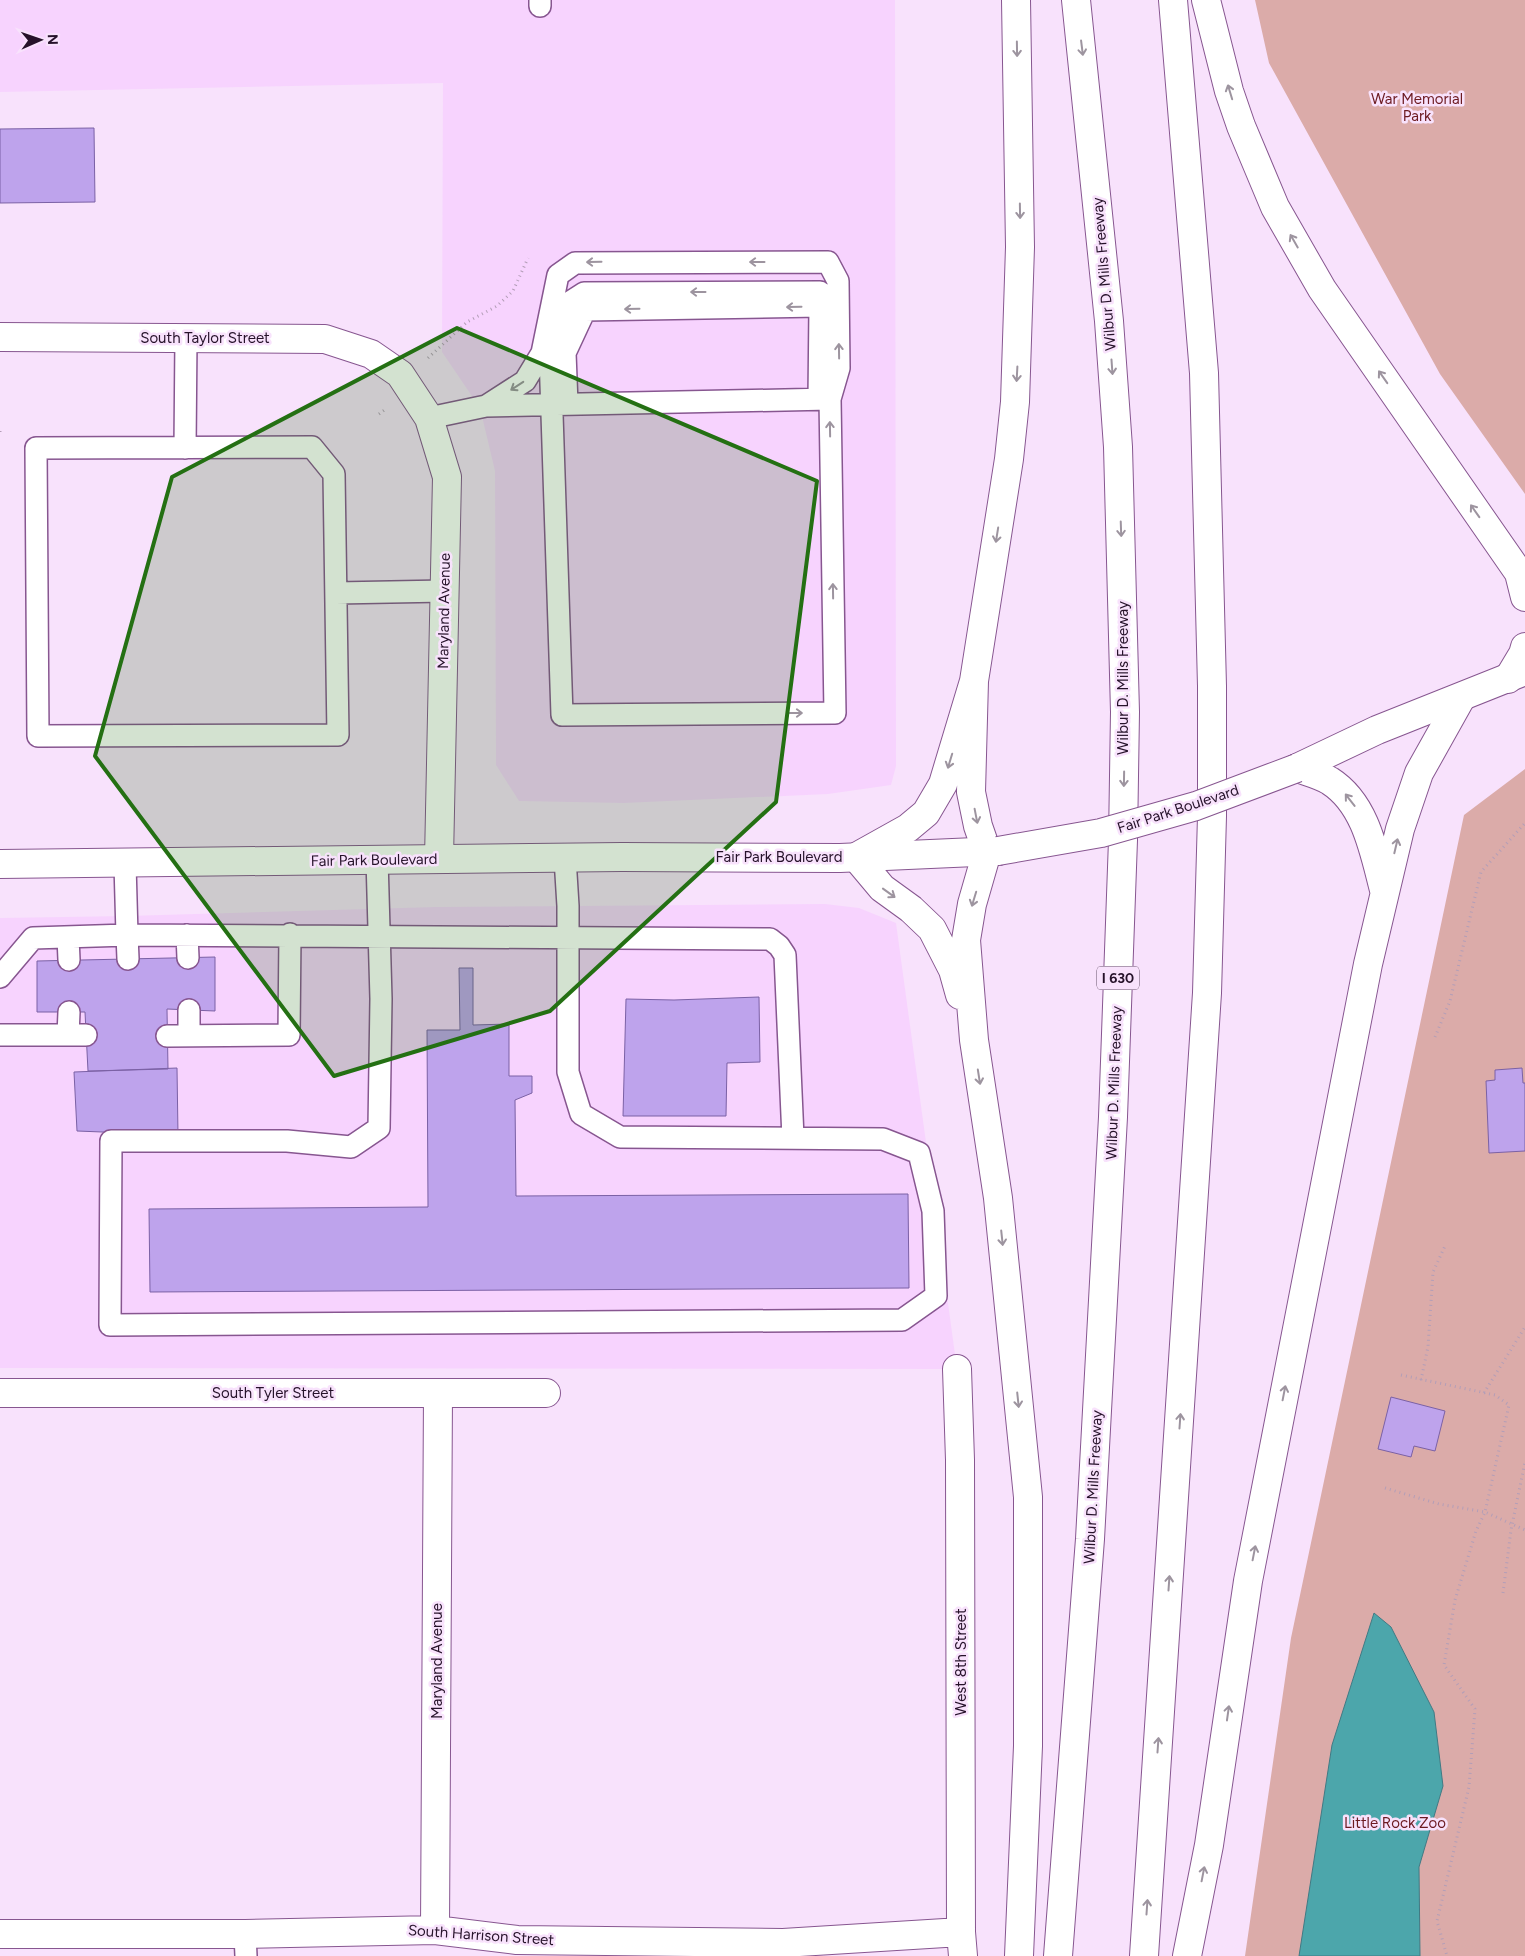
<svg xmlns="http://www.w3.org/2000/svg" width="1525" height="1956" viewBox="0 0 1525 1956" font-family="Figtree,sans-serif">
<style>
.built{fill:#f7d3fe}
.green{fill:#dbaba9}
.water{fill:#4ca6ab;stroke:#417a84}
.building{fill:#bea3ec;stroke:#7b61a5}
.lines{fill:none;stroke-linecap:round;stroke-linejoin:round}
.lane-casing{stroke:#875690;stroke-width:24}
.street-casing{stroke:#875690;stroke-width:30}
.secondary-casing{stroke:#875690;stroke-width:30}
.highway-casing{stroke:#875690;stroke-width:30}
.path{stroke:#b39eb7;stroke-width:3;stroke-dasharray:1 4;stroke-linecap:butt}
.lane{stroke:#fff;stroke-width:21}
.street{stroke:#fff;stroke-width:28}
.secondary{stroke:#fff;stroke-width:28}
.highway{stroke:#fff;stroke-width:28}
.secondary-bridge-casing{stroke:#875690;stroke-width:30;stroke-linecap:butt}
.secondary-bridge{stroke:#fff;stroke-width:28}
.oneway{stroke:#9d949f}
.marked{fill:#247013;fill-opacity:0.2;stroke:#247013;stroke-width:4;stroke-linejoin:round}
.labels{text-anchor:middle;stroke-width:5;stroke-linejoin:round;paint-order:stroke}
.shield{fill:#f8e2fc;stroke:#655069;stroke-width:1}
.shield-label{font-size:14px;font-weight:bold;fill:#26122a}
.park-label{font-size:15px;fill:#6c1a21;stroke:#f8e2fc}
.street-label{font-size:15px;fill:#26122a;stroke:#f8e2fc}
</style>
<rect width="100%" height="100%" fill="#f8e2fc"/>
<path class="built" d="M0,0H895L896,766L891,785L828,794L623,803L519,801L496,765L495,471L480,408L442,352L443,83L0,92Z
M825,904L859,908L896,923L957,1369L0,1368V918L127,916L435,907Z"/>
<path class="green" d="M1255,0H1525V494L1440,374L1269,63Z
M1525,769V1956H1245L1291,1638L1464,815Z"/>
<path class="water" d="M1374,1613L1391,1627L1434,1712L1443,1786L1419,1867L1420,1956H1299L1332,1745Z"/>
<path class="building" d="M94,128L95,202L0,203V129Z
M215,957V1011L167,1009L168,1069L88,1071L85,1012H37V961Z
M459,968H473V1025L509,1024V1076H532V1093L515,1100L516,1196L908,1194L909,1288L150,1292L149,1209L428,1207L427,1030H460Z
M759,997L760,1062L727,1063L726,1116H623L626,999L674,1000Z
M177,1068L178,1135L77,1131L74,1072Z
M1522,1068L1523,1083H1525V1151L1489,1153L1486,1081L1495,1080V1070Z
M1391,1397L1445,1411L1435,1451L1414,1446L1411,1457L1378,1449Z"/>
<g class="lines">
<g class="lane-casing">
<path id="lane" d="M540,6V0
M567,404L565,353L585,310L820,306L819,399
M486,406L525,381L542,353L558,275L575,263L828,262L838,281L839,368L830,399L835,713L562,715L550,354L570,302L584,293L820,292V306
M429,418L486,406L830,399
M312,447L334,474L338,735L38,736L36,448Z
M185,448L186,338
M336,593L445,591
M377,859L381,999L379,1128L351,1147L287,1141H111L110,1325L902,1320L936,1296L933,1211L919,1153L883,1139L620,1137L581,1114L568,1072V906L565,858
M125,864L127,935L770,939L779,946L785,955L793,1138
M187,935L188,958
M68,937L69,960
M0,977L33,938L127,935L128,959
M189,1010V1036
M0,1035H86
M68,1035L69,1012
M167,1036L289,1035L290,934
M245,1934L246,1956"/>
</g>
<g class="street-casing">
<path id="street" d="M0,337L325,339L371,354L400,374L429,418L447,477L439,859
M957,1369L960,1460L961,1932L963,1956
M0,1393H546
M435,1930L438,1393
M0,1934H245L435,1930L517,1940L783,1943L961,1932"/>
</g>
<g class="secondary-casing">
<path id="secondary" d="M1297,768L1377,730L1525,671
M0,864L622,857L840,858L998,851"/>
</g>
<g class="highway-casing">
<path id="highway" d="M1206,0L1229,91L1241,126L1275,207L1322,289L1519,573L1525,597
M1508,679L1523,654L1525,647
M974,681L971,792L978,826L987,852L972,904L966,940L974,1040L998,1198L1028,1497V1746L1019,1956
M1297,768C1308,772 1320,775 1330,781C1366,804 1374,852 1384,890
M960,995L953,970L932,929L911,909L882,888L856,857L908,828L926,813L943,784L974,681L1009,459L1015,402L1020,247L1016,0
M1058,1956L1090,1539L1113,1117L1123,840L1125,712L1118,447L1109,321L1076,0
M1144,1956L1207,993L1212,816V686L1204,373L1173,0
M1187,1956L1209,1845L1248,1581L1368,964L1400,829L1419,773L1461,698"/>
</g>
<path class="path" d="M428,358L467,322L497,306L513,291L528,258
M379,414L386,409
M0,431V432
M1435,1037L1450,1001L1481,872L1525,823
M1401,1375L1495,1395L1509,1405L1485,1512L1476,1531L1455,1600L1444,1665L1475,1709L1469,1787L1437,1921L1447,1956
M1421,1380L1428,1347L1433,1272L1445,1246
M1484,1393L1525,1327
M1385,1488L1439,1504L1485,1512L1525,1530
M1503,1593L1511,1530L1525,1462"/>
<use href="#lane" class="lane"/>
<use href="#street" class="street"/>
<use href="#secondary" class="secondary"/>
<use href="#highway" class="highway"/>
<g class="secondary-bridge-casing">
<path id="secondary-bridge" d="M998,851L1101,833L1196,806L1297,768"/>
</g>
<use href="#secondary-bridge" class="secondary-bridge"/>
</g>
<defs><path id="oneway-shaft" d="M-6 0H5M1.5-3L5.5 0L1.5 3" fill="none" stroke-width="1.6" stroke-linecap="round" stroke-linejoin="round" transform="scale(1.25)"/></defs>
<g class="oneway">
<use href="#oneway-shaft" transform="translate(1082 48) rotate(83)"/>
<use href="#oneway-shaft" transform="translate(1017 49) rotate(89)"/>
<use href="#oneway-shaft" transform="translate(1230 92) rotate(-107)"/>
<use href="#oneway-shaft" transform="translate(1020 211) rotate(89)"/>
<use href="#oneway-shaft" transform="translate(1294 241) rotate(-120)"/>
<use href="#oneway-shaft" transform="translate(594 262) rotate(179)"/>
<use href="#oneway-shaft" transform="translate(757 262) rotate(-180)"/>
<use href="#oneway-shaft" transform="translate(698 292) rotate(180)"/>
<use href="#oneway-shaft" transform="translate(794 307) rotate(179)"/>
<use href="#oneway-shaft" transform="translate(632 309) rotate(179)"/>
<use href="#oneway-shaft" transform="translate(839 351) rotate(-91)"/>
<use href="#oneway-shaft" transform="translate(1112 367) rotate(86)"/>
<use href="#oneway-shaft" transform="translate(1017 374) rotate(93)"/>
<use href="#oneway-shaft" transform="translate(1383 377) rotate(-125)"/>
<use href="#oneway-shaft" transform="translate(517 386) rotate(147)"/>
<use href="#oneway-shaft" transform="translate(830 429) rotate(-91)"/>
<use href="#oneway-shaft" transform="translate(1475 511) rotate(-125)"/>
<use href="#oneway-shaft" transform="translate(1121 529) rotate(88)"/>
<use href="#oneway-shaft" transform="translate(997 535) rotate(99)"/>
<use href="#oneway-shaft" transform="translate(833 591) rotate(-91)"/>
<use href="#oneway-shaft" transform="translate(795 713)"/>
<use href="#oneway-shaft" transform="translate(950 761) rotate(107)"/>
<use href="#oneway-shaft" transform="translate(1124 779) rotate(91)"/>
<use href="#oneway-shaft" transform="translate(1350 800) rotate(-128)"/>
<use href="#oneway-shaft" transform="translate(976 816) rotate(79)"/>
<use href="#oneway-shaft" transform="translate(1396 846) rotate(-77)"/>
<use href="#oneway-shaft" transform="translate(889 893) rotate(36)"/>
<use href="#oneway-shaft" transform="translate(974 899) rotate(107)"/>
<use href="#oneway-shaft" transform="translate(979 1077) rotate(81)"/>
<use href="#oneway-shaft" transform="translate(1002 1238) rotate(84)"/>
<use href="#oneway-shaft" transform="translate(1284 1393) rotate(-79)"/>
<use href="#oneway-shaft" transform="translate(1018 1400) rotate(84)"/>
<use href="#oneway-shaft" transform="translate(1180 1421) rotate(-86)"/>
<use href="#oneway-shaft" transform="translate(1254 1553) rotate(-79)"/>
<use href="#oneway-shaft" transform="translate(1169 1583) rotate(-86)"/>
<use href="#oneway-shaft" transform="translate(1228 1713) rotate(-82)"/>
<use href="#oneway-shaft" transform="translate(1158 1745) rotate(-86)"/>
<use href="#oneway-shaft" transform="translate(1203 1874) rotate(-79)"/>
<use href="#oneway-shaft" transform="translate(1147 1907) rotate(-86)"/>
</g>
<path class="marked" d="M457,328L817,481L776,802L550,1011L334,1076L95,756L172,477Z"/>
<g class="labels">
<rect class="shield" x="1097" y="966.5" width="42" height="23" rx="4"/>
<g class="shield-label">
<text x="1118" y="983">I 630</text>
</g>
<g class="park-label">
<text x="1417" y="104">War Memorial<tspan x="1417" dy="17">Park</tspan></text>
<text x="1395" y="1828">Little Rock Zoo</text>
</g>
<g class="street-label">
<text transform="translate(1104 274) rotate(-95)" y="5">Wilbur D. Mills Freeway</text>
<text x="205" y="343">South Taylor Street</text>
<text transform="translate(444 611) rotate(-89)" y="5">Maryland Avenue</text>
<text transform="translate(1123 678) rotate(-90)" y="5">Wilbur D. Mills Freeway</text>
<text transform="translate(1178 809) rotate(-18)" y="5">Fair Park Boulevard</text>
<text x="779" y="862">Fair Park Boulevard</text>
<text transform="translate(374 860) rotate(-1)" y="5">Fair Park Boulevard</text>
<text transform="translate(1114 1083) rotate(-88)" y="5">Wilbur D. Mills Freeway</text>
<text x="273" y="1398">South Tyler Street</text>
<text transform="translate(1093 1487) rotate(-87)" y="5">Wilbur D. Mills Freeway</text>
<text transform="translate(437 1661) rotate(-90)" y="5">Maryland Avenue</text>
<text transform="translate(961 1662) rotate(-90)" y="5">West 8th Street</text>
<text transform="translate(481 1935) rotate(4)" y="5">South Harrison Street</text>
</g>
</g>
<g transform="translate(40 40) rotate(88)" stroke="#f8e2fc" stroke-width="4" paint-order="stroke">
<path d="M0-4L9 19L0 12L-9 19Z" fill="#26122a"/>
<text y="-8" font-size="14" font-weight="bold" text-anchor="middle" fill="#26122a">N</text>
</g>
</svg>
